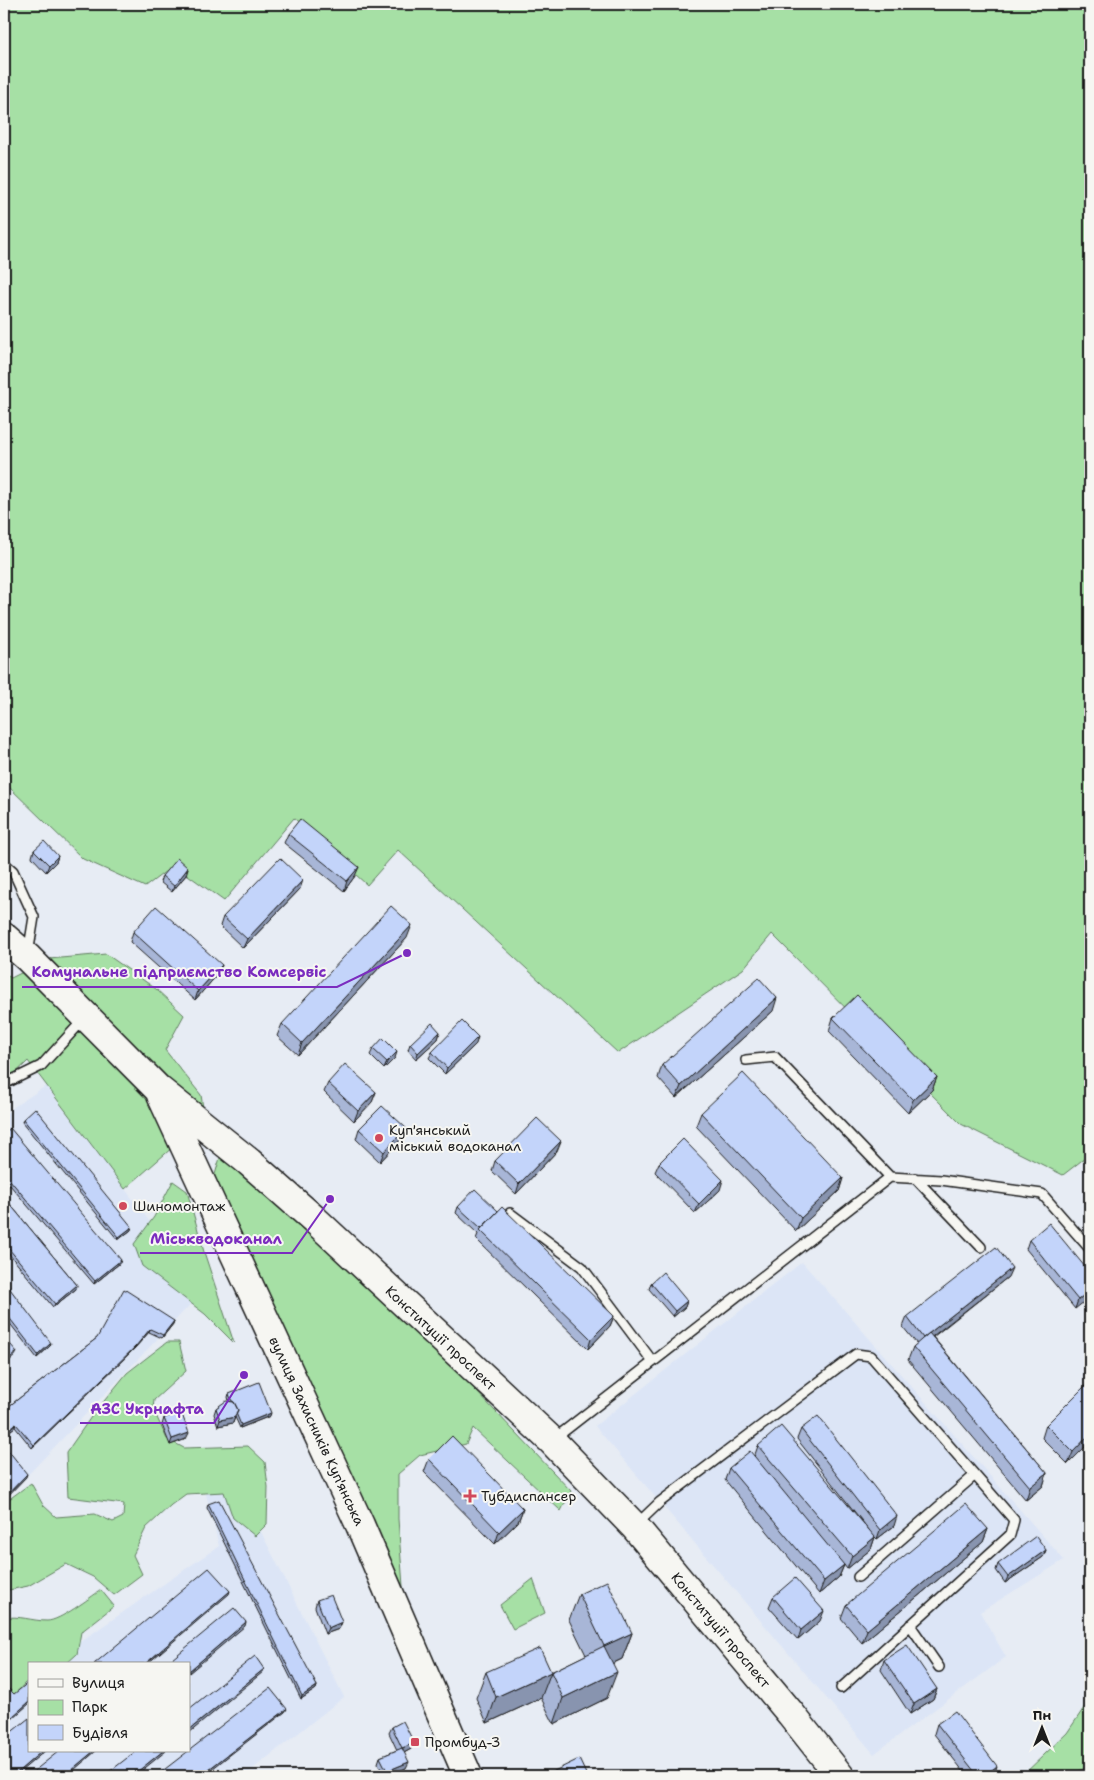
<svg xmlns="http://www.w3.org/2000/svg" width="1094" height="1780" viewBox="0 0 1094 1780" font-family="'Shantell Sans',sans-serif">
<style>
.built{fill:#dce5f6}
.green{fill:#a6e0a5;stroke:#617e60}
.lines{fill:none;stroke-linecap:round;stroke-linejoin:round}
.lane-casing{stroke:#1c1c1c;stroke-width:12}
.primary-casing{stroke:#1c1c1c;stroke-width:31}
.lane{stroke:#f6f6f2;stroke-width:9}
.primary{stroke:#f6f6f2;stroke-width:28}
.wall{fill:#a8b6d7;stroke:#1c1c1c}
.shaded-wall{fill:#8894af;stroke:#1c1c1c}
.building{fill:#c3d4fa;stroke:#1c1c1c}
.poi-dot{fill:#d1495b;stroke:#f6f6f2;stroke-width:2}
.labels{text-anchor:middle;stroke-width:4;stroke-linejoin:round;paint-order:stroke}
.poi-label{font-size:14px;fill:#1c1c1c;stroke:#f6f6f2;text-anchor:start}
.street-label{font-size:14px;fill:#1c1c1c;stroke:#f6f6f2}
.leader{fill:none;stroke:#7b2cbf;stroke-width:2}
.callout-dot{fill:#7b2cbf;stroke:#f6f6f2;stroke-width:2}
.callout-label{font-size:15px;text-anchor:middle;font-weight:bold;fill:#7b2cbf;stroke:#f6f6f2;stroke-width:4;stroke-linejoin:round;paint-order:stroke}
</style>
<rect width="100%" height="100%" fill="#e7ecf4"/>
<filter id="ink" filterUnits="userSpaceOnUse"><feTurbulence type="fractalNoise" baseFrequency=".02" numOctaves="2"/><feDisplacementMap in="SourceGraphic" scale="10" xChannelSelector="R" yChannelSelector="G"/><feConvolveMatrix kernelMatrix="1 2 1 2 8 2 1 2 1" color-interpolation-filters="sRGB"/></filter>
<g filter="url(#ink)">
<path class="built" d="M46,1086L203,1291L4,1500V1116L15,1106Z
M802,1262L1064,1560L980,1612L1006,1657L874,1754L595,1426Z
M230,1470L344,1697L244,1776H4V1694L29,1677V1751H189V1664H48L219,1546L206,1494Z"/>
<path class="green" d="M4,4H1090V1154L1063,1175L961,1124L772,934L743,969L618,1053L398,850L367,885L294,818L224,901L174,865L145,887L83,859L8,786L4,784Z
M106,954L156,989L184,1015L165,1050L201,1095L204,1114L173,1147L125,1189L28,1061L4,1084V972L11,978L49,959Z
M220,1158L257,1178L424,1326L477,1392L571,1491L561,1511L473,1428L466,1444L420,1455L398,1474V1519L405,1613L213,1181Z
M173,1181L187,1191L204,1252L234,1343L205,1314L142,1266L134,1244L154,1217Z
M167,1342H179L186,1371L154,1400L153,1409L167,1439L184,1448L248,1446L265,1462L268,1487L267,1524L255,1536L233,1518L224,1492L186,1494L171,1505L146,1528L133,1555L142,1574L114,1595L93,1577L66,1564L28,1586L4,1591V1503L31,1483L43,1505L56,1517L95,1514L113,1522L123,1517L124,1504L68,1497L66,1453L91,1417L127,1373Z
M533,1579L545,1613L513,1629L500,1605Z
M101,1590L114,1606L81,1632L77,1654L66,1664H29V1682L25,1683L13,1697L4,1689V1618C19,1615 32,1621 47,1621C60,1621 89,1598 101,1590Z
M1090,1699V1765L1070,1776H1022L1067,1733Z"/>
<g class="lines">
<g class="lane-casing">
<path id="lane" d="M4,863L13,871L34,917L28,954
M746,1060L775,1057L890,1177
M4,1084L41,1066L84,1019
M915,1178L981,1247
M510,1213L582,1267L653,1362
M554,1439L890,1177L941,1180L1042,1194L1090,1249
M636,1525L660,1502L856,1354L871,1356L1014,1520L1010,1535L841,1688
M858,1577L975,1475
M910,1625L939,1667"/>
</g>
<g class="primary-casing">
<path id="primary" d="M4,937L28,958L158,1089L249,1162L315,1220L552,1441L635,1527L791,1714L840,1776
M161,1095L360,1525L468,1776"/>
</g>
<use href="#lane" class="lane"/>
<use href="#primary" class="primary"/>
</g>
<path class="wall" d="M288,834L355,876L344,891L284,843Z
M34,850L58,856L56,862L46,872L32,857Z
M186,875L172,892L160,882L162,876Z
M300,889L243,948L220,926L223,917Z
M133,932L222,965L218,974L195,1000L130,942Z
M407,938L298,1055L277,1036L282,1024Z
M773,1011L676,1098L658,1078L662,1065Z
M833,1018L937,1077L932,1090L908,1113L829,1031Z
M440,1032L438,1039L416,1059L408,1050L410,1044Z
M476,1044L445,1074L429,1058L432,1052Z
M373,1049L395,1058L384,1069L370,1055Z
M328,1083L376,1092L372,1102L354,1121L324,1092Z
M701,1113L843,1178L839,1191L796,1231L696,1126Z
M23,1119L131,1230L118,1240L22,1122Z
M359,1129L402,1138L380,1162L356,1139Z
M4,1135L120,1263L94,1284L4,1178Z
M557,1151L516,1194L492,1171L495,1161Z
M659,1163L720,1190L695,1213L655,1172Z
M4,1197L77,1285L76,1289L53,1307L4,1248Z
M458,1207L498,1211L614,1316L610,1326L588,1349L476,1239L478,1234L456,1213Z
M1029,1240L1090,1273L1075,1309L1026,1249Z
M1008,1277L933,1337L1047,1473L1043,1486L1026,1500L908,1360L913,1347L917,1344L903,1327L907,1317Z
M4,1281L50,1346L37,1358L4,1316Z
M651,1283L687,1301L685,1307L673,1317L649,1289Z
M174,1321L173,1324L162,1338L149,1332L134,1349L32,1448L15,1427L4,1435V1410L97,1338Z
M229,1394L270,1416L240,1428L235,1417L233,1423L218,1426L214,1414L216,1408L229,1401L228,1397Z
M164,1418L186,1439L170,1445L162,1425Z
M1046,1425L1090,1442L1068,1464L1042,1438Z
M801,1429L894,1526L877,1539L875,1537L871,1549L847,1569L844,1565L839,1577L819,1594L725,1480L729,1468L754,1457L758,1446L869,1530L797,1439Z
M429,1459L523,1509L518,1522L495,1544L424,1472Z
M208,1504L317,1686L316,1689L301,1699L207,1508Z
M988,1529L983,1542L862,1643L841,1618L846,1605Z
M1046,1550L1043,1557L1005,1583L996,1570L998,1564Z
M579,1594L632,1633L622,1659L612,1664L607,1698L554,1724L541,1698L487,1723L476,1698L486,1672H551L586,1655L569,1620Z
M773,1597L820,1621L798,1640L769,1607Z
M317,1600L342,1622L339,1629L325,1634L315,1607Z
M884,1660L937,1689L933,1699L910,1714L881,1670Z
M937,1724L994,1776H967L934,1734Z
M392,1727L411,1749L404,1753L406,1768L388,1776H384L378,1763L380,1757L397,1750L389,1733Z"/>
<path class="shaded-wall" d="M58,856L56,862L46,872L49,865Z
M359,867L355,876L344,891L347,881Z
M188,868L186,875L172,892L174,886Z
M303,880L300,889L243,948L247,939Z
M412,925L407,938L298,1055L302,1043Z
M222,965L218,974L195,1000L198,991Z
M777,998L773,1011L676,1098L681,1086Z
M440,1032L438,1039L416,1059L418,1053Z
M478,1037L476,1044L445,1074L447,1068Z
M397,1052L395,1058L384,1069L387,1062Z
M937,1077L932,1090L908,1113L913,1100Z
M376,1092L372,1102L354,1121L358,1111Z
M406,1128L402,1138L380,1162L384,1152Z
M561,1141L557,1151L516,1194L519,1184Z
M843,1178L839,1191L796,1231L801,1218Z
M723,1180L720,1190L695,1213L699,1204Z
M132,1227L131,1230L118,1240L119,1237Z
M121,1260L120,1263L94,1284L95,1281Z
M1012,1268L1008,1277L919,1347L923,1338Z
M77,1285L76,1289L53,1307L55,1304Z
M1090,1290V1297L1075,1309L1078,1300Z
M687,1301L685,1307L673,1317L675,1311Z
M614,1316L610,1326L588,1349L591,1339Z
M174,1321L173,1324L162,1338L163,1335Z
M150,1329L149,1332L134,1349L32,1448L34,1445Z
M51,1343L50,1346L37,1358L38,1355Z
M17,1352L15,1356L4,1365V1363Z
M271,1413L270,1416L240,1428L241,1425Z
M235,1417L233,1423L218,1426L220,1420Z
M16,1424L15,1427L4,1435V1432Z
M189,1433L186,1439L170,1445L172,1439Z
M1090,1434V1442L1068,1464L1073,1452Z
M1047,1473L1043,1486L1026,1500L1030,1487Z
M27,1474L26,1477L4,1500V1498Z
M523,1509L518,1522L495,1544L499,1532Z
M897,1516L894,1526L877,1539L880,1530Z
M988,1529L983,1542L862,1643L867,1630Z
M875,1537L871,1549L847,1569L852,1556Z
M1046,1550L1043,1557L1005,1583L1008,1577Z
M844,1565L839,1577L819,1594L824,1581Z
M230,1591L229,1594L147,1664H145Z
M824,1611L820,1621L798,1640L801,1630Z
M246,1622L245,1626L189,1673V1671Z
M342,1622L339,1629L325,1634L328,1628Z
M632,1633L622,1659L594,1672L604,1646Z
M264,1669L263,1672L189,1733V1730Z
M551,1672L541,1698L487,1723L496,1697Z
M617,1672L607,1698L554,1724L563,1698Z
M317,1686L316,1689L301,1699L302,1696Z
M937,1689L933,1699L910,1714L914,1704Z
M29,1702V1704L4,1726V1724Z
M287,1709L285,1712L203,1776H200Z
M414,1743L411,1749L400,1755L402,1748Z
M42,1751H45L15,1776H13Z
M94,1751H96L67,1776H64Z
M163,1751H166L135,1776H132Z
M409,1762L406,1768L388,1776H385L387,1771Z
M997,1766L994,1776H984Z"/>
<path class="building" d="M300,819L359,867L347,881L288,834Z
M44,841L58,856L49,865L34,850Z
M177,858L188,868L174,886L162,876Z
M280,858L303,880L247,939L223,917Z
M156,906L222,965L198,991L133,932Z
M391,906L412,925L302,1043L282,1024Z
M759,978L777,998L681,1086L662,1065Z
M857,995L937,1077L913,1100L833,1018Z
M462,1021L478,1037L447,1068L432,1052Z
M432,1023L440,1032L418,1053L410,1044Z
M383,1038L397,1052L387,1062L373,1049Z
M345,1064L376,1092L358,1111L328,1083Z
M743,1073L843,1178L801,1218L701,1113Z
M382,1106L406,1128L384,1152L359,1129Z
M35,1108L132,1227L119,1237L23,1119Z
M537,1118L561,1141L519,1184L495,1161Z
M10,1128L121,1260L95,1281L4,1173V1135Z
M683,1139L723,1180L699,1204L659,1163Z
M475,1189L498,1211L481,1228L458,1207Z
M4,1197L77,1285L55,1304L4,1243Z
M502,1207L614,1316L591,1339L480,1230Z
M1049,1223L1090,1273V1290L1078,1300L1029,1240Z
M996,1247L1012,1268L923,1338L907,1317Z
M663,1272L687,1301L675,1311L651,1283Z
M4,1281L51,1343L38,1355L4,1311Z
M124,1289L174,1321L163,1335L150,1329L136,1346L34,1445L16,1424L4,1432V1410L97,1338Z
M929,1333L1047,1473L1030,1487L913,1347Z
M4,1337L17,1352L4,1363Z
M1090,1381V1434L1073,1452L1046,1425Z
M259,1382L271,1413L241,1425L236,1413L238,1410L234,1402L232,1401L229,1394Z
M226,1401L234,1402L238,1410L235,1417L220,1420L216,1408Z
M181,1412L189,1433L172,1439L164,1418Z
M818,1416L897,1516L880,1530L801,1429Z
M781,1426L875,1537L852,1556L758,1446Z
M452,1436L523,1509L499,1532L429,1459Z
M4,1445L27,1474L4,1498Z
M750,1451L844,1565L824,1581L729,1468Z
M219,1500L317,1686L302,1696L208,1504Z
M966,1504L988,1529L867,1630L846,1605Z
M1036,1536L1046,1550L1008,1577L998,1564Z
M209,1568L230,1591L145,1664H94Z
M795,1578L824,1611L801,1630L773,1597Z
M607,1581L632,1633L604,1646L579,1594Z
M331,1595L342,1622L328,1628L317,1600Z
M234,1608L246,1622L189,1671V1664H166Z
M907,1645L937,1689L914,1704L884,1660Z
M604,1646L617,1672L563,1698L551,1672L496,1697L486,1672L540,1648L551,1672Z
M255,1656L264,1669L189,1730V1709Z
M29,1682V1702L4,1724V1684L14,1694Z
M270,1688L287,1709L200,1776H156Z
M955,1711L997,1766L984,1776H978L937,1724Z
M29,1718V1751H42L13,1776H4V1738Z
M403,1721L414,1743L402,1748L409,1762L387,1771L380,1757L402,1748L392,1727Z
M59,1751H94L64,1776H28Z
M136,1751H163L132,1776H104Z
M579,1759L587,1776H547L546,1775Z"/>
</g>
<g class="poi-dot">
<circle cx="379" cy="1138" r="5"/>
<circle cx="123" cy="1206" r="5"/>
<path d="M467.5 1488.5h5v5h5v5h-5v5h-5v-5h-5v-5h5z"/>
<rect x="410" y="1737" width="10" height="10" rx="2.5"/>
</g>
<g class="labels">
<g class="poi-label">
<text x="389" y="1135">Куп'янський<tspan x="389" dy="16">міський водоканал</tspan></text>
<text x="133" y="1211">Шиномонтаж</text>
<text x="481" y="1501">Тубдиспансер</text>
<text x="425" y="1747">Промбуд-3</text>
</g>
<g class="street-label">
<text transform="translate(441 1338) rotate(43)" y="5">Конституції проспект</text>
<text transform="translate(317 1431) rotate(65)" y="5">вулиця Захисників Куп'янська</text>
<text transform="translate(721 1630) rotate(50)" y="5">Конституції проспект</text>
</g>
</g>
<path class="leader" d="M407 953L337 987H22M330 1199L292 1253H140M244 1375L214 1423H80"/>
<g class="callout-dot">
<circle cx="407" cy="953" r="5"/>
<circle cx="330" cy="1199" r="5"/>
<circle cx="244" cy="1375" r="5"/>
</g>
<g class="callout-label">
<text x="179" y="977">Комунальне пiдприємство Комсервiс</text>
<text x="216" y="1244">Міськводоканал</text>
<text x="147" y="1414">АЗС Укрнафта</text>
</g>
<rect width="1094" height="1780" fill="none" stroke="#f6f6f2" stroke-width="20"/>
<rect x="10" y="10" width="1074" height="1760" fill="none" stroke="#1c1c1c" stroke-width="2" filter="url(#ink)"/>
<rect x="28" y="1662" width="162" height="90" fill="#f6f6f2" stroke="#9f9f9c"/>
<rect x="38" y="1679" width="25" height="8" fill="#f6f6f2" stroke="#9f9f9c"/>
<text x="72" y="1688" font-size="15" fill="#1c1c1c">Вулиця</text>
<rect x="38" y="1700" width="25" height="15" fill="#a6e0a5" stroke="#9f9f9c"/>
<text x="72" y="1712" font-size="15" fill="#1c1c1c">Парк</text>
<rect x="38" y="1725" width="25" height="15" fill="#c3d4fa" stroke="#9f9f9c"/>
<text x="72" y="1738" font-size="15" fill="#1c1c1c">Будівля</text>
<g transform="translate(1042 1728)" stroke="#f6f6f2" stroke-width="4" paint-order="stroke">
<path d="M0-4L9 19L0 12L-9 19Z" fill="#1c1c1c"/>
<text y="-8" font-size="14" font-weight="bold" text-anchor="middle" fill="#1c1c1c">Пн</text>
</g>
</svg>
